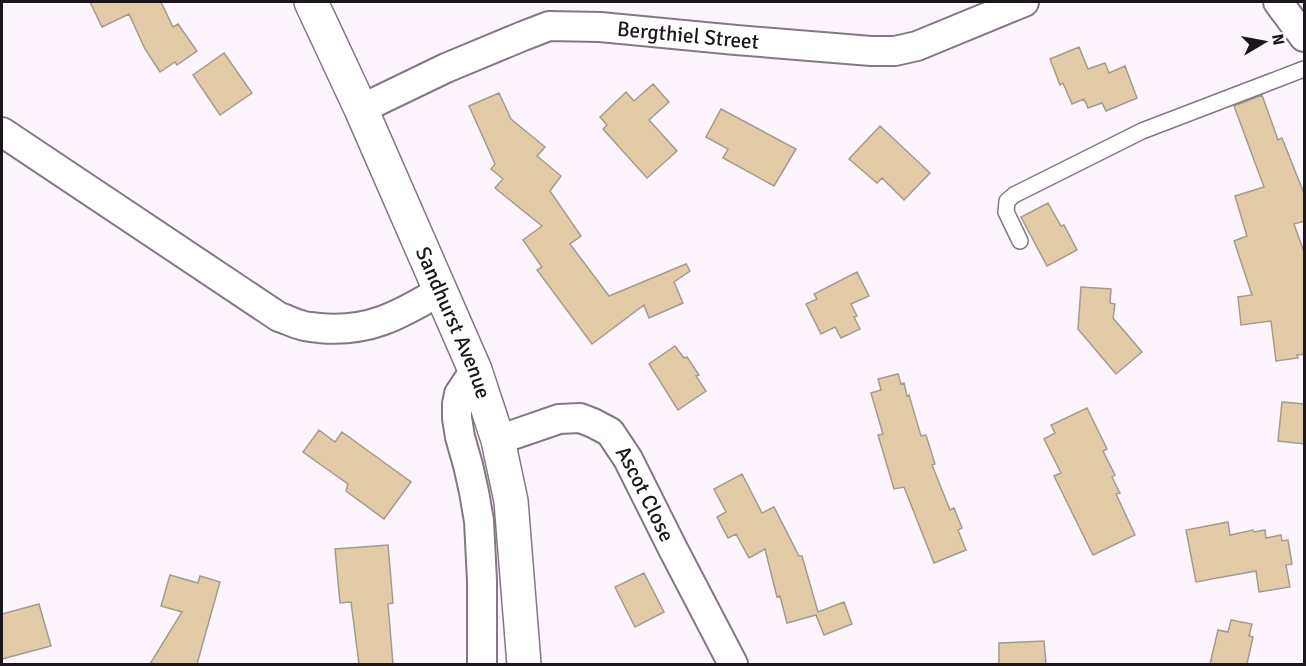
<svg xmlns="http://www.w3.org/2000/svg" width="1306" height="666" viewBox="0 0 1306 666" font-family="Signika,sans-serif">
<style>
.building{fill:#e3cba8;stroke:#a49b8d;stroke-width:1.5}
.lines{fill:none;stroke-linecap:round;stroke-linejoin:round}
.service-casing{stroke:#837884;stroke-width:18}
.minor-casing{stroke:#837884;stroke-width:32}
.tertiary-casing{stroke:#837884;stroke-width:36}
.service{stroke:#fff;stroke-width:15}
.minor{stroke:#fff;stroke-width:28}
.tertiary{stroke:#fff;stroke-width:33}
.labels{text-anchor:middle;stroke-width:4.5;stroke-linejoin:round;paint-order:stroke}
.street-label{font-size:21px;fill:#1b161b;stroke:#fdf5fd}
</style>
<rect width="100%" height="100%" fill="#fdf5fd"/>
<path class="building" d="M90,2H161L173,27L178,24L197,51L177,65L175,62L160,72L145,49L129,14L102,27Z
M1079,47L1088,69L1105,63L1109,73L1125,66L1137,98L1106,111L1102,103L1088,108L1084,99L1072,104L1063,83L1060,85L1050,59Z
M224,53L252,93L220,115L193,75Z
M653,84L669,102L649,120L677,151L647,178L603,129L607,125L600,117L626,92L634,101Z
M499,93L511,119L545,147L537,156L561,176L550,191L581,236L570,244L609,296L686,264L690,271L674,282L683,303L649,318L644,305L592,344L537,270L542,267L523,240L542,226L495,188L503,179L491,169L495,164L469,106Z
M1262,95L1278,140L1282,138L1305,196V221L1294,224L1305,255V354L1297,355L1298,358L1276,361L1271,321L1241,325L1238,297L1252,295L1234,241L1247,236L1235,196L1264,187L1234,106Z
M721,109L796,149L774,186L723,158L728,149L706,137Z
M880,126L930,173L904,200L882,178L877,183L849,159Z
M1048,203L1061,226L1064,225L1077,250L1047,266L1021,217Z
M857,272L869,296L851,304L857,316L854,317L860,329L841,338L835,327L821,334L806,304L817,299L814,294Z
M1081,287L1111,289L1110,303L1115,304L1113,318L1142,352L1116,374L1078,329Z
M675,346L684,358L687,357L699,375L696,376L706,391L678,410L649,364Z
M898,374L901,384L904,383L907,396L909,395L921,436L926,435L935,464L932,465L950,510L954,508L962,528L958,530L966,550L934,563L904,487L894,489L878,435L883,434L871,393L881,390L878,379Z
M1282,402L1305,404V444L1278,441Z
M1087,408L1107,449L1103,451L1115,475L1112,477L1120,493L1116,494L1135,535L1093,555L1054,476L1061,473L1044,439L1055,433L1051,425Z
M319,430L335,442L342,432L411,482L384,519L346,491L348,484L303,452Z
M742,474L762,513L774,507L799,556H802L818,612L844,602L852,624L824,635L816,615L787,623L780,596L777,597L765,549L749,558L736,534L728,538L717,517L726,512L714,489Z
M1228,522L1230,535L1253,530L1254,532L1265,530L1266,538L1281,535L1282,541L1288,540L1292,564L1286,565L1290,587L1259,592L1256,571L1196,582L1186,530Z
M388,545L393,603L388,604L393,664H359L351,602L340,603L335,549Z
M644,573L664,612L635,627L615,587Z
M170,575L198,583L200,576L220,582L197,664H150L182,612L161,606Z
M39,604L51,646L2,659V614Z
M1231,620L1252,624L1249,636L1253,637L1247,664H1210L1218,630L1228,632Z
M1044,641L1046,664H999V643Z"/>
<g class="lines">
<g class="service-casing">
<path id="service" d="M1020,241L1006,212L1007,201L1014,195L1142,131L1304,69"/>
</g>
<g class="minor-casing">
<g id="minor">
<path d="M1278,2L1304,37"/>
<path id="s1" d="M361,109L446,68L523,36L549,26L600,27L736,40L871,51H895L917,46L1024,2"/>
<path d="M2,132L279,317C286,319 293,323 301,325C306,327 313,327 319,328C368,333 400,315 440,291"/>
<path d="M475,370L459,394L457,404V418L460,437L468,465L474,492L479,521L482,581V664"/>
<path id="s2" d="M498,440L559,419L580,418L593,423L610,432L628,459L673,549L733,664"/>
</g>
</g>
<g class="tertiary-casing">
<g id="tertiary">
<path id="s3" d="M311,2L361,109L475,370L498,440L511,501L524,664"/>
</g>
</g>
<use href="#service" class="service"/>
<use href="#minor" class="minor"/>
<use href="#tertiary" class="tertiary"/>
</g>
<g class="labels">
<g class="street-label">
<text dy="7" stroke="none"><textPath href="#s1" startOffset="345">Bergthiel Street</textPath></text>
<text dy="7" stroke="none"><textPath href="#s3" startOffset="351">Sandhurst Avenue</textPath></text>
<text dy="7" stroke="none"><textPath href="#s2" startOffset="190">Ascot Close</textPath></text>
</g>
</g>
<rect width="1306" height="666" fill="none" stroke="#1b161b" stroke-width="6"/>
<g transform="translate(1264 42) rotate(80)" stroke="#fdf5fd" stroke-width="4.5" paint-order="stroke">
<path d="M0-4.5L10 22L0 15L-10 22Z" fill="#1b161b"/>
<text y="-9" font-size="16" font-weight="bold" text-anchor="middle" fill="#1b161b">N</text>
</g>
</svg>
